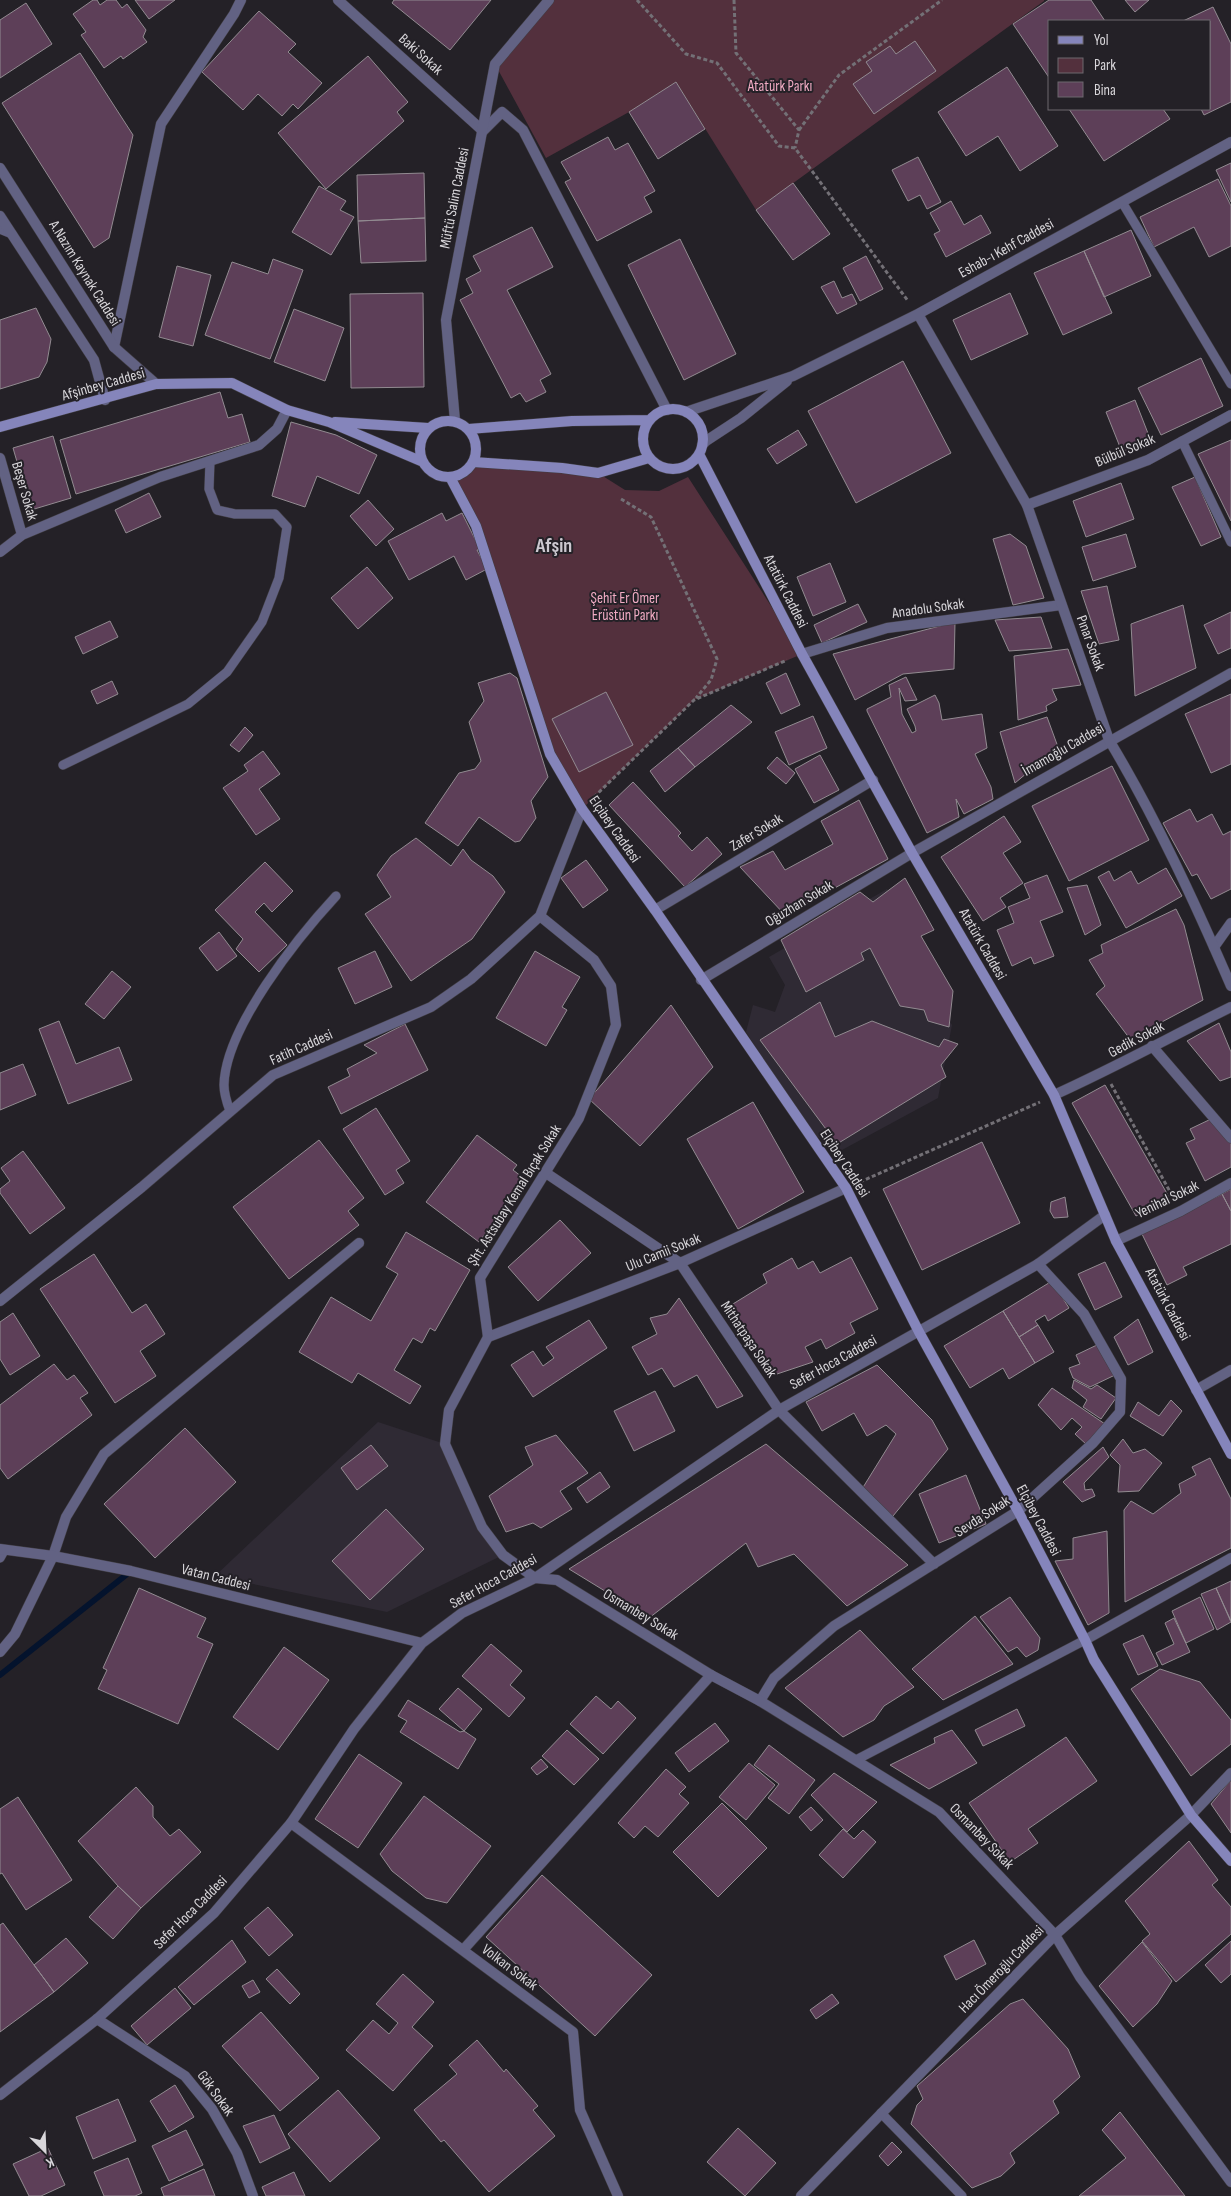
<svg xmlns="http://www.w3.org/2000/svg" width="1231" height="2196" viewBox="0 0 1231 2196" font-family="'Sofia Sans Condensed',sans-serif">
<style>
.built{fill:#2f2a34}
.green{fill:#53303d}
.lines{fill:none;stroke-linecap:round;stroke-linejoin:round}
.stream{stroke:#04132d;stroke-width:6}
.building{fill:#5d3f58;stroke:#928b91}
.service-casing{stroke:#413e44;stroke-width:10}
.minor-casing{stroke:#413e44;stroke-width:11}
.tertiary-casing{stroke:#413e44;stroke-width:11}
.secondary-casing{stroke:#413e44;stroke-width:11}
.path{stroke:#737076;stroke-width:3;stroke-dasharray:4 2.5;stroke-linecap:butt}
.service{stroke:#626283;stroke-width:9}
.minor{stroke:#626283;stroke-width:10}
.tertiary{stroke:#626283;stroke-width:10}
.secondary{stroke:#8585bb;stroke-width:10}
.labels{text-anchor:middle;stroke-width:4;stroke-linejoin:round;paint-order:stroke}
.street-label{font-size:15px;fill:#d8d6da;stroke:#242127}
.park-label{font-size:15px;fill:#f0abc3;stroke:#242127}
.district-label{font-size:20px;font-weight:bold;fill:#ccc8d0;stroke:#242127}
</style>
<rect width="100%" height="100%" fill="#242127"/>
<path class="built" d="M887,889L918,942L908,948L952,1025L938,1098L842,1150L810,1133L746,1032L753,1005L775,1012L785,985L769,957Z
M378,1422L445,1444L462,1485L503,1555L387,1612L215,1576Z"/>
<path class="green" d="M549,0H1044V1L756,210L676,82L629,112L546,158L495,64Z
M473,462L598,473L625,490L659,491L688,477L802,654L694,700L582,809L550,754L476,526L450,477L467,470Z"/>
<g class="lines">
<path class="stream" d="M0,1675L131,1571"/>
</g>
<path class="building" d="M93,0H97L100,5L107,0H116L122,8L127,4L146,30L143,37L147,42L123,59L121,56L104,68L81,35L86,32L73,14Z
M135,0H175L149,19Z
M394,0H491L450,50L392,3Z
M1049,0H1091L1105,21H1050V79L1013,24Z
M1125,0H1149L1135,12Z
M26,3L52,44L0,78V20Z
M1213,7L1231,44V102L1204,115L1201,109H1210V21H1183Z
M259,11L296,44L288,52L322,83L298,109L293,104L282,116L258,94L243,110L202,72Z
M915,41L936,71L874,114L853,84L872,71L866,62L890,46L896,54Z
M80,53L133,135L109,238L94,248L2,103Z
M368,56L408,102L397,112L404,121L326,189L278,133Z
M1007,67L1058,146L1020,171L998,136L966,156L938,112Z
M676,82L705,129L658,159L629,112Z
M1069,109H1163L1170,119L1104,161Z
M608,137L615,150L628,143L655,191L644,197L652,212L597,241L565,182L571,179L561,162Z
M918,157L941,202L927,209L920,195L908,201L892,170Z
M1231,163V202L1216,170Z
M424,173L425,218L358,221L357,175Z
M1218,179L1231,206V246L1209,257L1194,227L1154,247L1140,217Z
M793,183L830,234L793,260L756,210Z
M319,186L346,201L340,210L354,217L331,255L292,232Z
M951,201L964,225L981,215L991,233L946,257L934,234L940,231L930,213Z
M425,218L426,261L361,263L358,221Z
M532,227L553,267L507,290L551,374L540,380L546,392L526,402L520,393L511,398L460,300L473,293L466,279L481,271L473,256Z
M1131,230L1151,276L1104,297L1084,251Z
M680,239L736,354L684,380L628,265Z
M1084,251L1112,313L1063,335L1034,273Z
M866,256L883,289L860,301L843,268Z
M273,259L303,270L270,359L205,335L232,262L268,274Z
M177,266L211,275L193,346L159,337Z
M834,281L842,298L852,294L857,304L837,314L821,287Z
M423,293L424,387L351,388L350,294Z
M1010,293L1028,334L971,360L953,320Z
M36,308L51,339L47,362L39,377L0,389V320Z
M294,309L344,328L325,381L274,362Z
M1201,358L1223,406L1161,435L1138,388Z
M903,361L951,453L856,503L808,411Z
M220,392L228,418L242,414L250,442L76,494L60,440Z
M1135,400L1151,441L1122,452L1106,412Z
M291,422L336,435L377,455L359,494L317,476L305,507L272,496Z
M798,430L807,445L777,464L767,449Z
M53,436L71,498L31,510L13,448Z
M1231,440V521L1198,454Z
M1195,477L1221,537L1201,546L1172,487Z
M1121,483L1134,519L1086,537L1073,501Z
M149,493L161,517L126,533L115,510Z
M368,500L394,529L376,546L350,516Z
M442,513L446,521L462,513L480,549L477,550L487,569L466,580L454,556L409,580L388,541Z
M1010,534L1026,546L1044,598L1013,605L993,539Z
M1126,534L1136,567L1093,581L1082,547Z
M830,563L846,602L813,616L797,577Z
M367,567L393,598L358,629L331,598Z
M1107,586L1119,640L1099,644L1081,591Z
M858,604L867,622L822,643L814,625Z
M1183,605L1196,668L1135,696L1131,624Z
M1231,612V648L1218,654L1204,625Z
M1041,617L1052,648L1009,651L995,620Z
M110,621L118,637L83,654L75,637Z
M955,622L954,669L903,674L855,700L833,654Z
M1068,649L1081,685L1052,689L1057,700L1046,706L1047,711L1018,720L1014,656Z
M510,673L517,678L548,777L531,801L536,818L520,841L515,842L479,817L458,846L425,823L459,773L475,769L481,761L469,722L484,701L478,683Z
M786,673L800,705L781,714L766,683Z
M906,677L917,700L905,701L899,688L902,714L912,733L916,731L915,726L907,709L935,695L939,703L942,720L982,714L987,748L975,754L991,787L993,799L964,814L956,799L959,817L927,833L867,711V709L891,697L889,685Z
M112,681L118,694L97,704L91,691Z
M606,692L633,745L579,772L552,719Z
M1231,694V764L1211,773L1185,714Z
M731,705L752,722L695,767L678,748Z
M813,716L827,748L789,765L775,732Z
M1047,717L1058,747L1015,783L1000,732Z
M245,727L253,735L239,752L230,745Z
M678,748L695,767L665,792L650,771Z
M263,751L280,774L259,789L280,819L256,835L223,788L248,771L244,765Z
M820,755L839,790L814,803L795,769Z
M777,757L795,773L786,784L767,768Z
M1112,766L1149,840L1069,881L1032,806Z
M633,782L681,833L678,836L692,851L707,837L722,854L685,887L609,805Z
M859,800L888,859L785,915L740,867L773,851L785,870L833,844L821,821Z
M1190,809L1197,822L1212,814L1223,835L1231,831V889L1211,899L1197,874L1192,876L1163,823Z
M1004,816L1021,842L1003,853L1023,883L1000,898L1006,907L983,921L941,857Z
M416,838L451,866L463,849L471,860L493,876L505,892L472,939L411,981L365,914L391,897L377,875L391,856Z
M586,860L608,890L583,908L561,878Z
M265,862L293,891L272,912L264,903L255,912L287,945L259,972L236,949L243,939L215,910Z
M1166,868L1182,896L1126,928L1098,877L1109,871L1114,881L1131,871L1138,884Z
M1047,875L1063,912L1040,921L1054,956L1034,964L1031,957L1012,966L997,930L1014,923L1008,907L1030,898L1024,884Z
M905,878L934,930L921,936L953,991L949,1027L928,1021L924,1010L900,1006L870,948L861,953L864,960L806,992L781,940L860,892L873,902Z
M1087,885L1101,925L1085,935L1067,888Z
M1176,909L1184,925L1203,1000L1130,1039L1096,994L1105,986L1089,960L1103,953L1101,945Z
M219,932L237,956L217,971L199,948Z
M375,951L392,987L355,1004L338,968Z
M535,951L580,977L562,1007L567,1010L546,1046L496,1018Z
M112,971L131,987L104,1019L85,1004Z
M820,1002L835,1037L872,1021L939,1047L944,1039L958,1044L941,1065L946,1077L837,1144L760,1040Z
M671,1005L713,1067L640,1146L589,1099Z
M59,1021L76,1064L119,1047L132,1080L68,1104L39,1029Z
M1219,1023L1231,1052V1077L1220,1081L1187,1041Z
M405,1024L428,1070L341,1114L328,1087L350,1076L347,1069L377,1053L364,1045Z
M23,1064L36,1095L0,1110V1073Z
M1105,1085L1169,1197L1136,1216L1072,1103Z
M753,1102L804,1192L738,1229L687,1139Z
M376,1108L410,1161L396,1170L404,1183L385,1195L343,1129Z
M1211,1119L1231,1140V1167L1205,1181L1186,1143L1195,1139L1190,1129Z
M477,1135L517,1165L513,1170L526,1180L479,1242L426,1202Z
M319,1140L364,1198L348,1211L359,1225L289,1279L233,1207Z
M982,1142L1020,1223L922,1270L883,1189Z
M23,1151L65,1208L30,1234L0,1193V1189L10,1181L1,1168Z
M1231,1189V1211L1222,1194Z
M1222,1194L1231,1211V1244L1183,1267L1187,1275L1167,1285L1142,1234Z
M1065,1197L1068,1217L1054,1218L1050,1211L1051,1202Z
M560,1220L591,1253L538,1301L508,1267Z
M406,1232L470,1270L435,1331L430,1328L422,1343L413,1338L394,1370L421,1386L410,1404L358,1373L352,1383L299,1352L331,1297L371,1321L398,1274L386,1267Z
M94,1254L132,1313L146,1304L165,1334L140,1351L156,1376L115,1403L40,1289Z
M851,1257L878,1309L850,1323L855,1333L826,1349L821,1339L805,1347L813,1362L768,1377L728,1307L767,1283L763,1274L792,1258L798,1269L813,1261L820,1273Z
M1105,1262L1122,1297L1095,1310L1078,1274Z
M1052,1281L1069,1308L1048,1321L1045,1315L1035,1321L1038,1325L1019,1337L1003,1311Z
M679,1298L743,1396L717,1408L697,1375L674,1387L662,1368L648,1375L632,1347L657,1334L650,1318L667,1314Z
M1003,1311L1035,1363L1009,1379L1003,1368L970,1388L944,1346Z
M13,1313L40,1356L10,1375L0,1359V1322Z
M1138,1319L1153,1352L1128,1365L1114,1337Z
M589,1320L607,1348L533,1397L511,1365L533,1351L543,1366L554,1358L546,1347Z
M1038,1325L1054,1352L1035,1363L1019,1337Z
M1099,1344L1115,1375L1090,1387L1073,1378L1069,1368L1080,1364L1076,1355Z
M54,1364L67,1380L74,1375L88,1393L80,1398L92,1415L8,1479L0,1468V1405Z
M877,1365L932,1420L948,1449L893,1516L862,1489L896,1434L886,1425L867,1436L854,1413L822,1431L806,1402Z
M1074,1380L1091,1389L1097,1385L1116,1398L1101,1419L1083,1407L1087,1400L1072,1388Z
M1052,1388L1105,1424L1087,1445L1075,1434L1082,1427L1072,1418L1061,1430L1038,1405Z
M655,1391L675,1431L634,1451L614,1411Z
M1171,1400L1182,1411L1163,1436L1130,1416L1138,1402L1159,1416Z
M185,1428L236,1482L155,1558L104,1504Z
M556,1435L588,1473L560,1491L572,1509L541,1528L533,1523L506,1532L489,1496L533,1465L525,1447Z
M1123,1439L1133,1453L1145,1449L1162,1463L1139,1491L1118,1492L1120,1465L1110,1455Z
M766,1444L908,1565L847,1606L794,1554L758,1567L746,1543L649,1618L569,1569Z
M371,1445L388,1466L357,1490L341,1468Z
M1103,1447L1109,1457L1084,1483L1085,1490L1092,1489L1095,1496L1082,1502L1063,1482Z
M1210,1458L1231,1499V1548L1125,1602L1124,1510L1131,1501L1153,1514L1181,1493L1179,1484L1196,1475L1192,1467Z
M600,1472L610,1487L587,1503L577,1488Z
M966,1475L986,1524L939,1543L919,1494Z
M386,1509L424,1549L370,1600L332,1561Z
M1107,1531L1109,1613L1088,1625L1055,1561L1073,1559V1538Z
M1231,1581V1621L1216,1588Z
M139,1588L206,1618L197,1637L213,1644L178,1724L98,1689L107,1670L103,1668Z
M1216,1588L1231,1622L1217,1630L1201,1594Z
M1010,1597L1040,1638L1038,1650L1026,1657L1017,1647L1008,1652L980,1617Z
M1200,1597L1214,1629L1186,1643L1172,1611Z
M975,1616L1013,1664L943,1700L912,1669Z
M1174,1618L1190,1652L1162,1665L1156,1653L1174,1644L1165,1623Z
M860,1630L914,1687L884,1706L874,1720L843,1737L785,1688Z
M1143,1635L1158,1666L1138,1675L1123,1644Z
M491,1644L522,1671L510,1685L525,1698L509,1717L462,1676Z
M284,1647L329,1680L278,1750L233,1717Z
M1160,1669L1200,1682L1231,1720V1744L1191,1776L1131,1689Z
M458,1688L482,1709L464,1731L439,1709Z
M596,1696L611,1709L618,1701L636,1718L603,1754L570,1724Z
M408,1700L460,1732L464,1731L476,1739L458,1769L400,1732L407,1721L398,1716Z
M1017,1709L1025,1726L983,1746L975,1730Z
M715,1723L729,1741L689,1772L675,1753Z
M567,1730L599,1759L574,1785L542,1756Z
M952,1730L977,1763L929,1789L890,1765L935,1743L934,1738Z
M1066,1737L1097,1781L1028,1829L1038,1843L1010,1862L969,1803Z
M769,1745L815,1780L789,1814L768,1798L779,1784L754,1765Z
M359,1754L402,1783L358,1848L315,1819Z
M541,1759L548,1767L537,1775L531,1768Z
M749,1763L775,1785L746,1820L719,1797Z
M666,1769L686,1787L679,1794L689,1803L658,1837L645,1826L634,1838L618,1823Z
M834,1773L877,1802L847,1832L811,1795Z
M1231,1780V1833L1211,1804Z
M136,1787L153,1806V1817L170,1836L179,1829L201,1852L141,1908L118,1886L78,1841Z
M424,1796L491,1846L447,1903L426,1898L392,1871L380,1854Z
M18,1797L72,1880L26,1910L2,1873L0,1874V1809Z
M722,1803L767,1848L718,1897L673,1852Z
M811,1807L823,1820L811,1831L799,1817Z
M843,1829L854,1839L863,1830L876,1842L843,1878L819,1855Z
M1189,1841L1218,1880L1212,1885L1231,1907V1934L1176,1982L1142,1941L1150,1934L1125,1901Z
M542,1875L652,1975L595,2036L486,1937Z
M118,1886L141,1908L113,1939L89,1917Z
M268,1907L293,1935L269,1956L244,1928Z
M3,1923L54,1992L0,2032V1925Z
M66,1938L88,1963L54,1992L34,1965Z
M232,1940L246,1962L194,2005L178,1987Z
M974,1940L986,1964L956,1980L944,1956Z
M1231,1941V1974L1221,1983L1205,1965Z
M1142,1942L1172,1981L1157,2004L1133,2027L1099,1986Z
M277,1969L300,1994L290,2004L266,1979Z
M403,1974L434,2002L412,2027L433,2046L393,2091L346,2050L373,2020L389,2034L398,2023L376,2004Z
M253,1980L260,1992L249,1998L242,1986Z
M175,1988L191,2008L147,2045L131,2026Z
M832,1994L839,2003L816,2019L810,2010Z
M1023,1999L1068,2049L1080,2077L1053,2101L1059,2113L1010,2153L1015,2163L1001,2176L972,2188L911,2124L917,2105L923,2099L917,2086L1010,2004Z
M261,2012L319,2078L280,2111L222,2046Z
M477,2040L504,2072L506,2069L538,2106L533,2110L555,2136L489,2192L444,2140L441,2142L414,2110L457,2074L449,2065Z
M175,2085L194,2117L169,2132L150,2101Z
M338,2090L380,2138L330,2182L288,2134Z
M118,2099L136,2141L93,2159L76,2117Z
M1120,2112L1185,2196H1079L1126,2158L1102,2130Z
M274,2115L290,2148L260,2163L243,2126Z
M738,2128L776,2163L745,2196L707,2162Z
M186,2130L203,2165L169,2181L152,2146Z
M892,2142L902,2152L888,2166L879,2156Z
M48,2148L65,2185L41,2196H29L13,2164Z
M128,2158L142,2193L135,2196H104L94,2172Z
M204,2169L215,2196H164L161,2188Z
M294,2172L305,2196H266L262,2187Z"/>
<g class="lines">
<g class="service-casing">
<path id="service" d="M1122,202L1231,384
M0,229L12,234
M1182,441L1231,542
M63,765L188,704L227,672L262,622L279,578L287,527L275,514H235L217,510L209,489L210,461
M230,1111C227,1103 224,1094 224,1085C225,1028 298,937 336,896
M0,1558L4,1551
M856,1760L1085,1640
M881,2113L962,2196"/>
</g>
<g class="minor-casing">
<path id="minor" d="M338,0L483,131L502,112L523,130L667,410
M114,347L161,124L234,14L241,0
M0,458L22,535L0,552
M1027,505L1148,460L1231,415
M22,535L160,477L259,445L277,429L287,410
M802,654L887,628L1061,605
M655,910L873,780
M1214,947L1231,923
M701,980L912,853L1231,673
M1054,1095C1114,1068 1172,1036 1231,1007
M546,1173L680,1263L779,1410L934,1564
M1116,1241L1181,1211L1231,1183
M488,1337L680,1263L846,1188
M1196,1390L1231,1370
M1085,1640L1231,1558
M0,1652L15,1634L53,1556L66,1517L104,1454L359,1243
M760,1701L774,1678L834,1626L1018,1511L1093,1443L1120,1412L1121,1379L1084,1314L1038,1264
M1191,1815L1231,1773
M291,1823L573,2032L580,2110L618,2196
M463,1950L711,1675
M97,2019L185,2076L212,2109L237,2153L253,2196"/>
</g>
<g class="tertiary-casing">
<path id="tertiary" d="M0,168L114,347L156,384
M0,216L94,360L105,400
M918,314L1027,505L1109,740C1156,818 1195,903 1231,986
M686,412L793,376L918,314L1231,142
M455,421L446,320L495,64L549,0
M702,445L706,441L741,418L787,381
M540,916L594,960L611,986L616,1025L579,1118L480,1278L488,1337L449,1410L445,1444L482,1527L503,1555L535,1578L557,1580L711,1675L760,1701L939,1812L1055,1935L1080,1977L1231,2182
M1152,1046L1231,1138
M0,1301L142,1187L273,1075L431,1007L471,979L540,916L582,809
M0,1549L53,1556L131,1571L422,1643
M0,2095L97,2019L214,1913L291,1823L354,1729L422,1643L462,1613L535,1578L779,1410L1038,1264L1105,1215
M801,2196L1055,1935L1191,1815"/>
</g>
<g class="secondary-casing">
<path id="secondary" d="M643 439a30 30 0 1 1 60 0a30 30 0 1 1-60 0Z
M420 449a28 28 0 1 1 56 0a28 28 0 1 1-56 0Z
M335,422L428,428
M0,427L156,384L232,383L287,410L329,422L423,462
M469,429L572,421L649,420
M699,454L802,654L912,853L1054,1095L1116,1241L1231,1454
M473,462L562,468L598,473L649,458
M450,477L476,526L550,754L582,809L655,910L846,1188L919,1332L1018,1511L1085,1640L1094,1660L1191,1815L1231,1861"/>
</g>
<path class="path" d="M637,0L686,54L717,63L779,146L795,148L908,301
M734,0L736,53L799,130L795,148
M799,130L839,75L942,0
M621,499L651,517L717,659L711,680L696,698
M594,797L694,700L787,660
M1111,1084L1174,1199
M860,1182L1040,1102"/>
<use href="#service" class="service"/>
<use href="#minor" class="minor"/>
<use href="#tertiary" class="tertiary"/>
<use href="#secondary" class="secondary"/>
</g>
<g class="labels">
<g class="street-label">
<text transform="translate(421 54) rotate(42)" y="5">Baki Sokak</text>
<text transform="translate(454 198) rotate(-79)" y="5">Müftü Salim Caddesi</text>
<text transform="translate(1006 248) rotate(-29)" y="5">Eshab-ı Kehf Caddesi</text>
<text transform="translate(85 273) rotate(58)" y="5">A.Nazım Kaynak Caddesi</text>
<text transform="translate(103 384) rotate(-16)" y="5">Afşinbey Caddesi</text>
<text transform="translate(1125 450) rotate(-23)" y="5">Bülbül Sokak</text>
<text transform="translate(25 491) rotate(74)" y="5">Beşer Sokak</text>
<text transform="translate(786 591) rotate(63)" y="5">Atatürk Caddesi</text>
<text transform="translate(928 608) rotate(-8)" y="5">Anadolu Sokak</text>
<text transform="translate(1091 643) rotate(70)" y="5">Pınar Sokak</text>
<text transform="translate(1063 749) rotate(-30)" y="5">İmamoğlu Caddesi</text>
<text transform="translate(615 829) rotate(55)" y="5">Elçibey Caddesi</text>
<text transform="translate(756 832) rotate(-31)" y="5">Zafer Sokak</text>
<text transform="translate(799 903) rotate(-31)" y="5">Oğuzhan Sokak</text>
<text transform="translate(983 944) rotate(60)" y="5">Atatürk Caddesi</text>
<text transform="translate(1136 1039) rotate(-28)" y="5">Gedik Sokak</text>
<text transform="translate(301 1047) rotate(-24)" y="5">Fatih Caddesi</text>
<text transform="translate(845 1163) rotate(57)" y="5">Elçibey Caddesi</text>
<text transform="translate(514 1195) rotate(-58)" y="5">Şht. Astsubay Kemal Bıçak Sokak</text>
<text transform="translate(1167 1199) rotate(-26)" y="5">Yenihal Sokak</text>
<text transform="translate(663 1252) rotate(-22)" y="5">Ulu Camii Sokak</text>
<text transform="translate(1168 1304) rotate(62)" y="5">Atatürk Caddesi</text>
<text transform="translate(749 1339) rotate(56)" y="5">Mithatpaşa Sokak</text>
<text transform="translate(833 1362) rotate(-29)" y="5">Sefer Hoca Caddesi</text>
<text transform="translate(982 1516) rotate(-33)" y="5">Sevda Sokak</text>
<text transform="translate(1039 1520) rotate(62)" y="5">Elçibey Caddesi</text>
<text transform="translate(216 1577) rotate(14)" y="5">Vatan Caddesi</text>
<text transform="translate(493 1581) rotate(-29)" y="5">Sefer Hoca Caddesi</text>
<text transform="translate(641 1614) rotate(31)" y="5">Osmanbey Sokak</text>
<text transform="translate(982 1836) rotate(46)" y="5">Osmanbey Sokak</text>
<text transform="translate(190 1912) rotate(-45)" y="5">Sefer Hoca Caddesi</text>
<text transform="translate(510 1967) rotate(37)" y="5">Volkan Sokak</text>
<text transform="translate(1001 1969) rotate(-46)" y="5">Hacı Ömeroğlu Caddesi</text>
<text transform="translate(216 2093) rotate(54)" y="5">Gök Sokak</text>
</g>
<g class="park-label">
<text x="780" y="91">Atatürk Parkı</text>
<text x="625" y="603">Şehit Er Ömer<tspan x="625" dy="17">Erüstün Parkı</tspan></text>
</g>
<g class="district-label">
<text x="554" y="552">Afşin</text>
</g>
</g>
<rect x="1048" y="20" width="162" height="90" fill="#242127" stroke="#6c696f"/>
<rect x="1058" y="36" width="25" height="8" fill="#8585bb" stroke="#6c696f"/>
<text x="1094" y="45" font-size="15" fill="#d8d6da">Yol</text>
<rect x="1058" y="58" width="25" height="15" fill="#53303d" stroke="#6c696f"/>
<text x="1094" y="70" font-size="15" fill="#d8d6da">Park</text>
<rect x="1058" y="82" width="25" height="15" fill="#5d3f58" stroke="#6c696f"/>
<text x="1094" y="95" font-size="15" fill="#d8d6da">Bina</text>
<g transform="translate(45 2151) rotate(156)" stroke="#242127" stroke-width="4" paint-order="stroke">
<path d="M0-4L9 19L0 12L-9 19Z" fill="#d8d6da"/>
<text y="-8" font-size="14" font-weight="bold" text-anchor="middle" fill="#d8d6da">K</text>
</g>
</svg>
